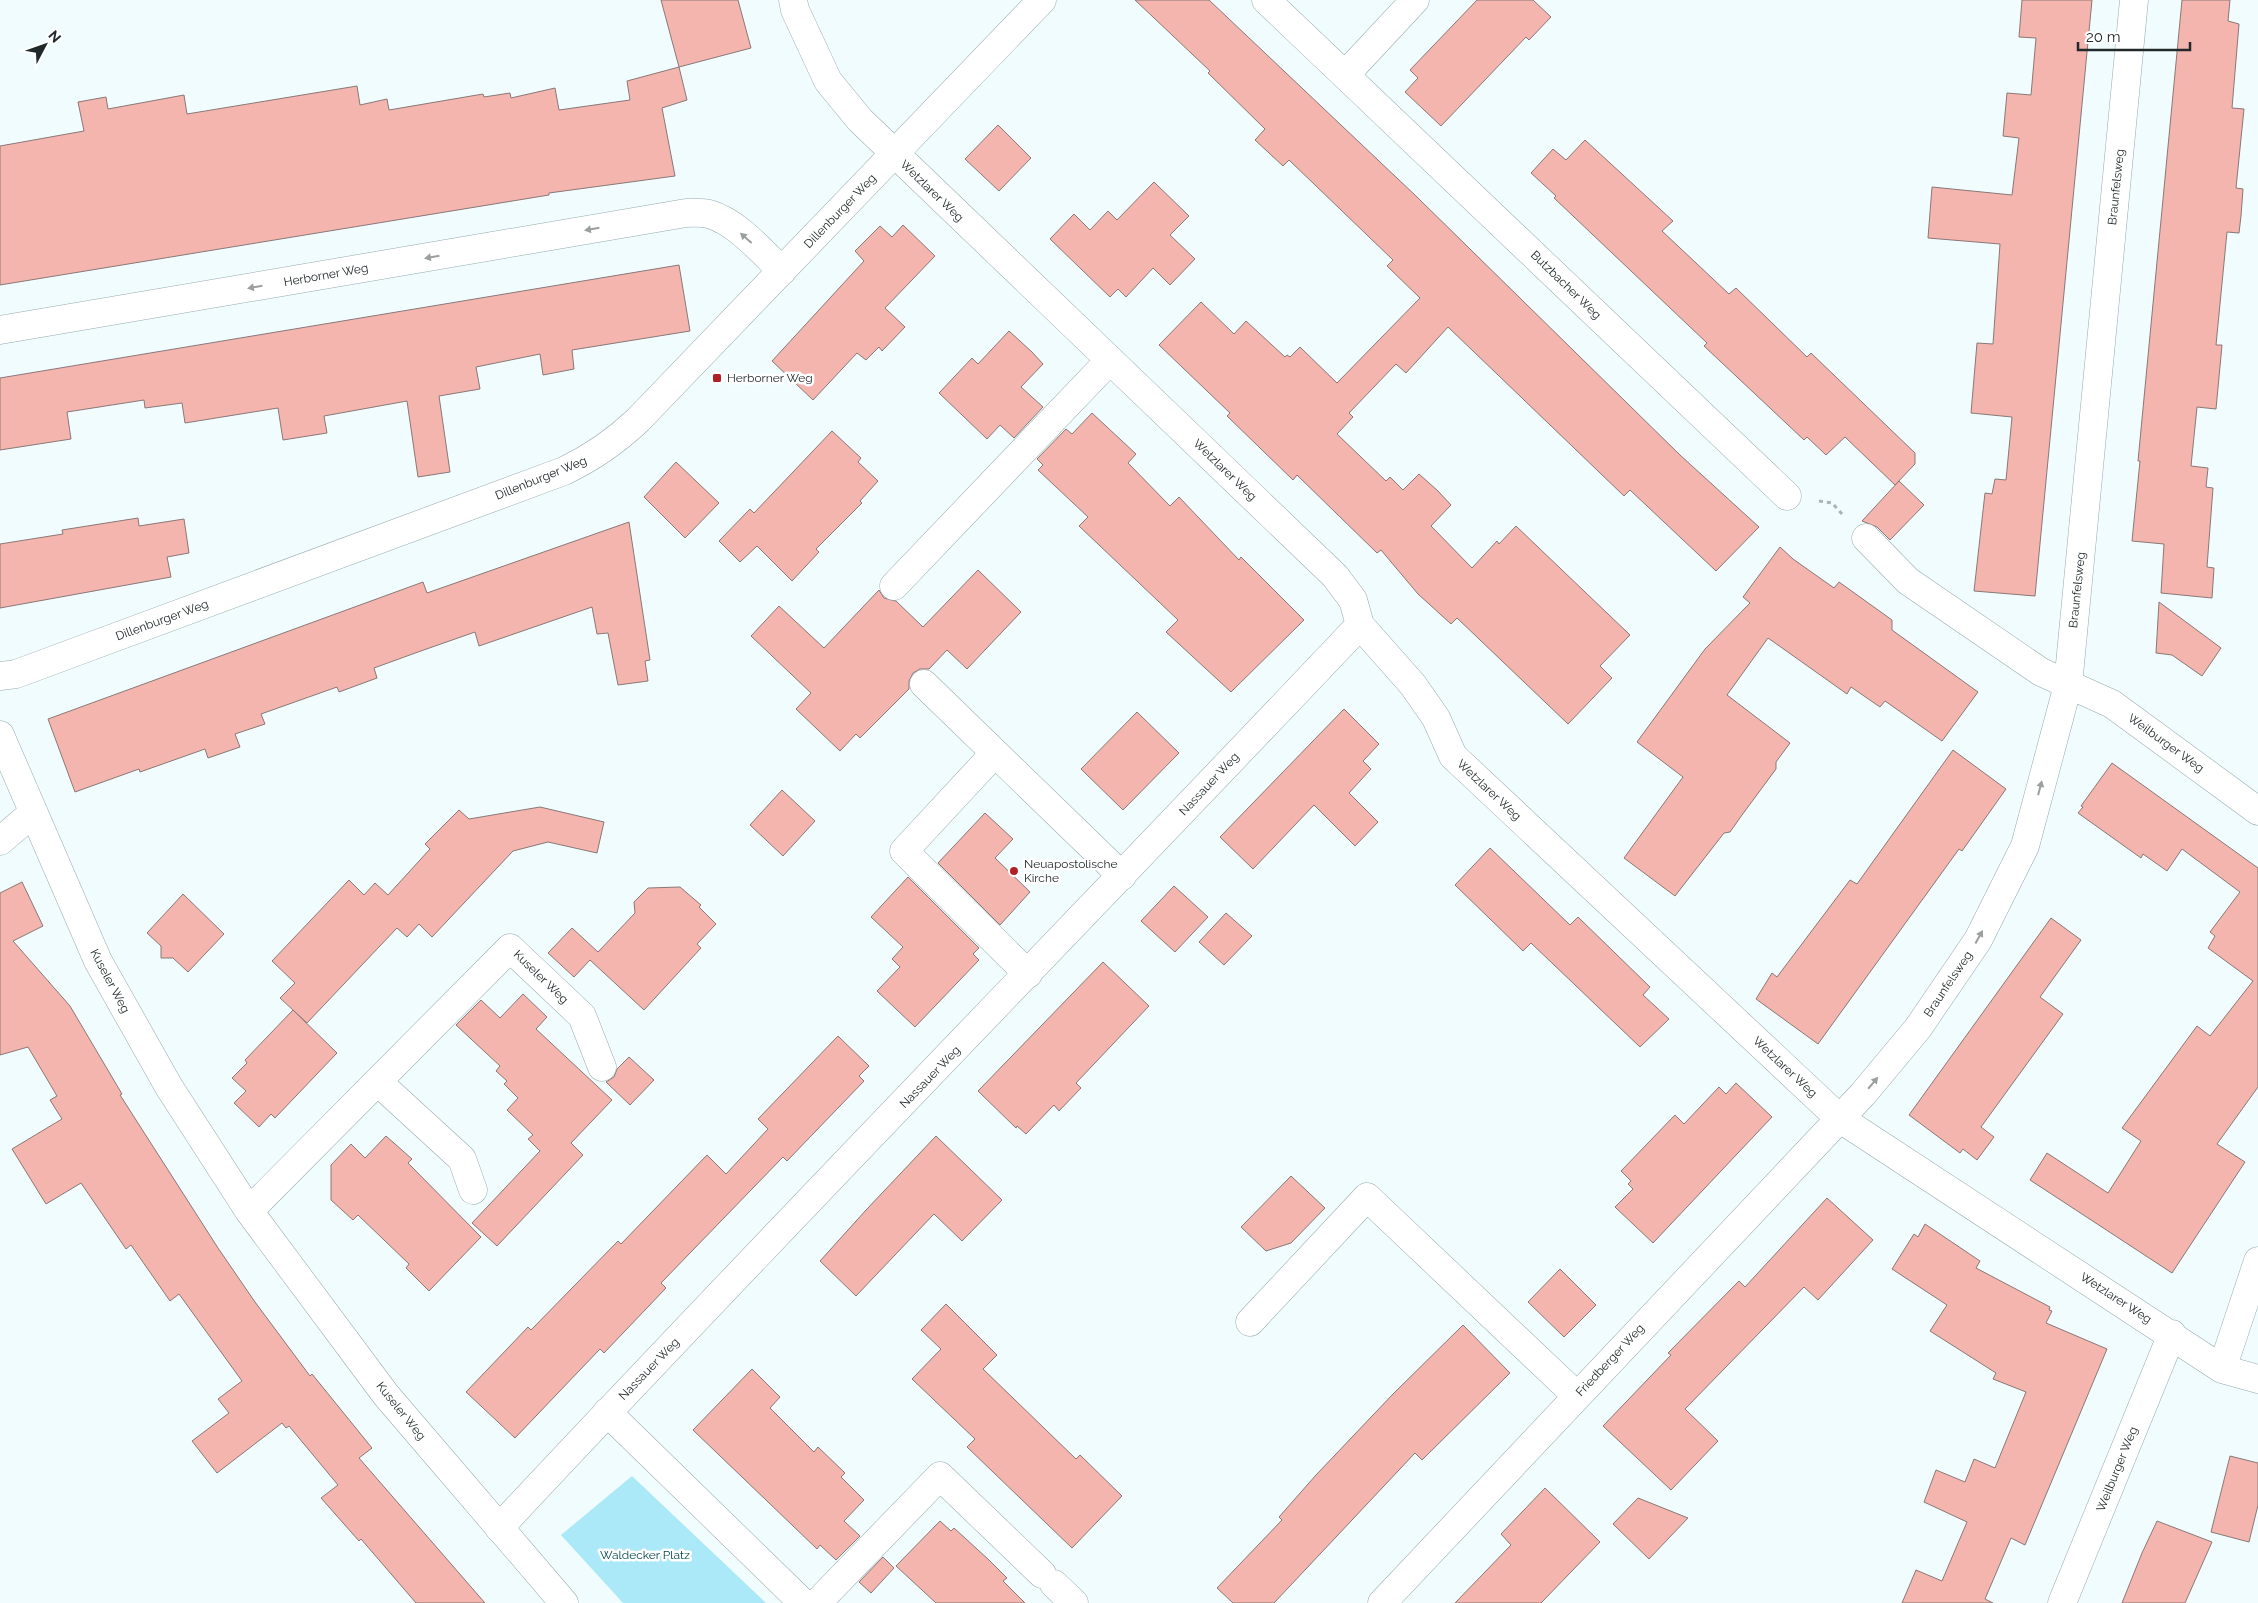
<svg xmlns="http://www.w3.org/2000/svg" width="2258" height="1603" viewBox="0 0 2258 1603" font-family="Raleway,sans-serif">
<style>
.green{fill:#abe9f8}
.building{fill:#f4b5af;stroke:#897876}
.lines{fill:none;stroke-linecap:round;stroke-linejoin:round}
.minor-casing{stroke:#97aaae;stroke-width:29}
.path{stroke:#aab4b6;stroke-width:3;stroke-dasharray:4 4;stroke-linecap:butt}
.minor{stroke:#fff;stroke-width:28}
.oneway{fill:#9c9fa0}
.poi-dot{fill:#b12027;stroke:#fff;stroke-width:2}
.labels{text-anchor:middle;stroke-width:5;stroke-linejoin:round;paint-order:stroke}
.street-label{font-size:12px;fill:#22292b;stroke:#fff}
.poi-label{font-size:12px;fill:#22292b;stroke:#fff;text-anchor:start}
.park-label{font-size:12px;fill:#024551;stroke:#fff}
</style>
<rect width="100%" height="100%" fill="#f0fcfe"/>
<path class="green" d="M632,1476L766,1603H623L561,1535Z"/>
<path class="building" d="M661,0H738L751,48L679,67Z
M1135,0H1209L1417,197L1680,455L1759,527L1716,571L1630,490L1624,496L1448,327L1406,373L1396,364L1349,413L1353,417L1337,434L1386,481L1390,477L1403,490L1419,474L1438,491L1451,505L1431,526L1472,568L1497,541L1499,544L1516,526L1630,635L1600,666L1612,678L1568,724L1457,618L1451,624L1418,594L1381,550L1377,553L1297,475L1293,480L1227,416L1230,413L1159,345L1201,302L1234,334L1246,321L1285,357L1287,355L1290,357L1300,347L1337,383L1420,298L1387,266L1393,260L1289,160L1283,166L1255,140L1265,129L1208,73L1210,71Z
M1477,0H1533L1551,17L1529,40L1526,37L1441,126L1405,92L1418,78L1410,70Z
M2022,0H2092L2035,596L1974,591L1985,493L1992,494L1995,479L2006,480L2012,417L1971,413L1977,343L1993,344L2000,244L1928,238L1932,187L2012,195L2019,138L2003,136L2007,93L2031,95L2036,38L2019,37Z
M2182,0H2230L2228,21L2239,24L2232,108L2244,109L2236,188L2243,189L2241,216L2239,233L2227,232L2216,345H2222L2216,409L2197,407L2191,466L2208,468L2206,487L2213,488L2207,567L2214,568L2212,598L2161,593L2164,544L2132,541L2140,461H2138Z
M679,67L687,100L662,108L675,176L549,193V195L0,285V146L84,131L78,102L106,97L108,109L184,95L187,114L357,86L360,105L387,99L389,110L483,94L484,97L510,93L511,98L555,88L559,110L630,100L627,81Z
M998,125L1031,158L999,191L965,159Z
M1585,140L1673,221L1662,231L1729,294L1736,288L1807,357L1811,353L1915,453V464L1895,485L1845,437L1826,455L1807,437L1804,440L1704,346L1707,343L1554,198L1556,196L1531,173L1553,149L1566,160Z
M1154,182L1189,216L1170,235L1195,259L1170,285L1153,268L1126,297L1118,289L1110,297L1050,239L1074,214L1090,230L1108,211L1117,220Z
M903,225L935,256L885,308L905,327L882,351L879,347L866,360L857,353L813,400L772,361L864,261L855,251L880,226L892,237Z
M679,265L690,331L572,350L574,369L543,375L540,354L476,367L480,389L439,396L450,472L418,477L407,401L324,416L327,433L283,440L278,408L185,423L182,403L145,408L144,400L67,412L71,439L0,450V378Z
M1009,331L1032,352L1043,364L1021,387L1043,407L1014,438L1000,425L987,439L939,393L972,358L978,364Z
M1092,413L1136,454L1128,463L1170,506L1179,497L1239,560L1241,557L1304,620L1231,692L1166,632L1178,620L1079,526L1088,517L1038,470L1043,465L1037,459L1066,429L1072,434Z
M832,431L861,458L858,462L878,481L860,501L862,503L816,549L819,552L792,581L757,546L740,562L719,541L750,509L754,513Z
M676,462L719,503L685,538L644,497Z
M1899,481L1924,505L1890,540L1877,527L1862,521Z
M138,518L139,526L184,519L189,553L167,557L171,577L0,608V544L63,534L62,530Z
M629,522L650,660L645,661L648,681L618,685L608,633L597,634L592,607L479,646L475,632L418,652L374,668L377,678L339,692L337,687L261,714L265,724L235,734L240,747L208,758L205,749L140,772L139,769L75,792L48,719L423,582L427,593Z
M1780,547L1793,559L1834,588L1839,582L1892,620V630L1978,692L1942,741L1885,701L1880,707L1851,687L1847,694L1768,638L1727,695L1790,743L1776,762V769L1742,815L1730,832L1724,833L1675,896L1624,858L1683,777L1637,742L1705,649L1750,603L1743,597Z
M978,570L1021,612L967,669L947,650L929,669H920L913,673L909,681V689L860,738L856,734L840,751L796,709L811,693L751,636L779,606L824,648L879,590L884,598L896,601L923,627Z
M2159,602L2221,648L2202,676L2172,655L2156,653Z
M1344,709L1379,744L1363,761L1371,769L1349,793L1378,822L1355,846L1314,805L1253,869L1220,837Z
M1137,712L1179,753L1123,810L1081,769Z
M1953,750L2006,789L1962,851L1959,849L1818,1044L1756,999L1772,973L1777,977L1850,880L1857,884Z
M2112,763L2258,868V1087L2217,1144L2245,1162L2172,1273L2030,1180L2047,1153L2108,1193L2141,1141L2122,1128L2197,1026L2210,1036L2253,981L2208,948L2215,936L2210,932L2240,892L2182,849L2167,871L2143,854L2141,858L2078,813L2083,807L2081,806Z
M782,790L815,821L783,856L750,825Z
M540,807L604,822L597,853L548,842L513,851L432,937L419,924L407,937L397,928L307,1023L280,998L295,983L272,961L349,880L364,895L375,883L388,895L430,849L425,844L459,810L469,819Z
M985,813L1013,839L995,858L1030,892L1000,925L938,863Z
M1490,848L1570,925L1578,917L1650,987L1643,995L1669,1019L1640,1047L1531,943L1523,951L1455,885Z
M908,877L979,948L973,954L979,960L915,1027L877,991L900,967L892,959L903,947L871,917Z
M22,882L43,926L13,941L70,1006L122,1094L120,1095L218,1248L255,1302L310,1376L312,1374L372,1448L359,1458L485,1603H416L361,1539L359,1541L321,1498L338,1485L289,1426L286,1428L282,1423L217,1473L192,1441L229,1413L218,1399L242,1381L179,1294L170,1301L131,1245L126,1249L81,1183L46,1204L12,1149L62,1119L50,1100L57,1096L28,1047L0,1055V893Z
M1174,886L1208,917L1175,952L1141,921Z
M680,887L701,905L699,907L716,924L697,944L701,948L644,1010L590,960L574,977L548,953L572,928L598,952L635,913L634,902L648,888Z
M183,894L224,934L188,972L173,958H161V946L147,933Z
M1226,913L1252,936L1224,965L1199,942Z
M2051,918L2081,940L2040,997L2063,1014L1981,1127L1994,1137L1977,1160L1963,1149L1960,1153L1909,1115Z
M1103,962L1149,1006L1076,1083L1081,1088L1059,1111L1054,1105L1026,1134L1017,1126L1016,1128L978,1091Z
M523,994L547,1017L536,1029L612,1100L571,1143L583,1155L497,1246L472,1223L540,1151L528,1139L533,1135L507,1110L518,1098L504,1084L507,1081L496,1071L500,1066L456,1025L481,1000L500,1018Z
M293,1010L337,1053L275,1118L271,1114L259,1127L234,1103L246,1091L232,1078L247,1063L245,1060Z
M838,1036L869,1066L859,1076L864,1081L787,1161L783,1157L661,1283L666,1288L604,1353L600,1349L515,1438L466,1392L528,1327L531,1330L618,1241L621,1244L707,1155L726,1174L768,1129L758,1119Z
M629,1057L654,1080L630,1105L606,1082L614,1077L617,1069Z
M1736,1083L1772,1117L1653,1243L1615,1207L1633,1189L1628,1184L1631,1181L1621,1171L1675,1115L1684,1124L1719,1087L1726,1094Z
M386,1136L412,1159L408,1163L481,1237L429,1291L406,1268L409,1264L358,1215L353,1220L331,1200V1165L351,1144L365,1158Z
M936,1136L1002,1200L962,1241L934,1214L856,1296L820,1261L866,1210Z
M1291,1176L1325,1208L1291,1243L1266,1251L1241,1227Z
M1827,1198L1873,1240L1818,1300L1804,1287L1685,1409L1718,1441L1671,1490L1603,1426L1671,1355L1668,1353L1739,1281L1745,1287Z
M1925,1224L1980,1261L1976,1268L2050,1307L2049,1310L2052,1311L2046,1323L2107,1349L2025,1545L2011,1538L1985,1599L1993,1603H1902L1916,1570L1942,1581L1967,1522L1924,1502L1936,1470L1965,1482L1974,1459L1995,1468L2026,1392L1993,1379L1996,1373L1930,1331L1947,1305L1892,1269L1914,1234L1918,1237Z
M1560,1269L1596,1305L1564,1337L1528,1302Z
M946,1304L997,1355L983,1369L1076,1459L1080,1455L1122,1496L1072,1548L967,1447L975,1439L912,1379L941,1349L921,1330Z
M1463,1325L1510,1373L1422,1460L1415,1453L1274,1603H1233L1217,1588L1282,1520L1279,1517L1316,1475L1393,1394Z
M752,1369L780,1397L770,1408L814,1452L818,1447L845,1473L841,1477L864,1500L844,1521L860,1536L836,1560L820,1545L817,1549L693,1430Z
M2230,1456L2258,1463V1505L2249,1542L2211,1532Z
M1545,1488L1600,1542L1541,1603H1455L1511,1545L1501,1534Z
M1638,1498L1688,1518L1649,1559L1613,1524Z
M940,1521L951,1531L954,1528L989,1560L1007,1578L1003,1581L1025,1603H936L896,1566Z
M2157,1521L2212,1542L2185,1603H2122L2142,1553Z
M883,1557L894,1568L871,1593L859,1582Z"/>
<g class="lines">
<g class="minor-casing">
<path id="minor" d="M793,0L795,10L828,81L860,120L1335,576L1353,600L1360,625L1413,685L1436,718L1453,756L1839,1118L2222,1369L2258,1379
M1266,0L1787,496
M1345,75L1415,0
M0,330L686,213C693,213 702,212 709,214C737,222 761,251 782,271
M1866,538L1908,581L2041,672L2112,704L2258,811
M894,586L1110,360
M0,676L16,674L564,471C593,457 615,442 638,420L1042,0
M924,684L1122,876
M0,735L98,961L169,1087L249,1211L386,1395L564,1603
M995,753L904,851L1028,974
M0,841L33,813
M378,1082L462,1159L473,1190
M249,1211L510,948L582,1016L602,1067
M1250,1322L1367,1197L1577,1396
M2222,1369L2258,1261
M607,1412L803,1603
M499,1528C783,1224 1074,927 1360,625
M1054,1584L1074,1603
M817,1603L940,1476L1042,1574
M1382,1603L1863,1094L1918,1028L1978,940L2025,846L2068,685L2134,0
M2062,1603L2172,1334"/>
</g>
<path class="path" d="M1819,501L1832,503L1843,515"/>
<use href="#minor" class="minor"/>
</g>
<defs><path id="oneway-solid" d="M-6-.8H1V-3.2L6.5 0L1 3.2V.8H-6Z" transform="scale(1.25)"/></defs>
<g class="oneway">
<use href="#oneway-solid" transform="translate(592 229) rotate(170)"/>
<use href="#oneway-solid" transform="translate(746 238) rotate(-139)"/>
<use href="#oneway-solid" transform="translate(432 257) rotate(170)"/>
<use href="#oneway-solid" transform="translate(255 287) rotate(170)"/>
<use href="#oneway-solid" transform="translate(2040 788) rotate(-75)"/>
<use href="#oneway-solid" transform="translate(1979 937) rotate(-61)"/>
<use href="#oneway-solid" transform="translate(1873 1083) rotate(-50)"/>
</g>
<g class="poi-dot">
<rect x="712" y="373" width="10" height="10" rx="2.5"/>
<circle cx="1014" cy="871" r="5"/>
</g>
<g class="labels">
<g class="street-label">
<text transform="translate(2116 187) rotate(-84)" y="4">Braunfelsweg</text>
<text transform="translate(932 191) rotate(44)" y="4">Wetzlarer Weg</text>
<text transform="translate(840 211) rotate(-46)" y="4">Dillenburger Weg</text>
<text transform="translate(326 275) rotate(-10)" y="4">Herborner Weg</text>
<text transform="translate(1566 285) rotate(44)" y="4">Butzbacher Weg</text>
<text transform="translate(1225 470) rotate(44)" y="4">Wetzlarer Weg</text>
<text transform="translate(541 478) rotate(-22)" y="4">Dillenburger Weg</text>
<text transform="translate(2077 590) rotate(-84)" y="4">Braunfelsweg</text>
<text transform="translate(162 620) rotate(-20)" y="4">Dillenburger Weg</text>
<text transform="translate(2166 743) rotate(36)" y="4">Weilburger Weg</text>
<text transform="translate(1209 784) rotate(-47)" y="4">Nassauer Weg</text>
<text transform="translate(1489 790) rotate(43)" y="4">Wetzlarer Weg</text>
<text transform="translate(541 977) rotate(44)" y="4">Kuseler Weg</text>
<text transform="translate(110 981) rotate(62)" y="4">Kuseler Weg</text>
<text transform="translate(1948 984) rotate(-56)" y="4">Braunfelsweg</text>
<text transform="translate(1785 1067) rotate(43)" y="4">Wetzlarer Weg</text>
<text transform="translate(930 1077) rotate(-46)" y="4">Nassauer Weg</text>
<text transform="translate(2116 1298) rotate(33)" y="4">Wetzlarer Weg</text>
<text transform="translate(1610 1360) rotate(-47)" y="4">Friedberger Weg</text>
<text transform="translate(649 1369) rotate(-46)" y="4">Nassauer Weg</text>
<text transform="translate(401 1411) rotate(51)" y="4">Kuseler Weg</text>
<text transform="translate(2117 1469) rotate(-68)" y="4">Weilburger Weg</text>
</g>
<g class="poi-label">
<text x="727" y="382">Herborner Weg</text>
<text x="1024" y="868">Neuapostolische<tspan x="1024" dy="14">Kirche</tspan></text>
</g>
<g class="park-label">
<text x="645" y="1559">Waldecker Platz</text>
</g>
</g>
<g transform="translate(45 45) rotate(49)" stroke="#ffffff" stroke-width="4" paint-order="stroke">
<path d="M0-4L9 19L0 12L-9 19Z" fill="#22292b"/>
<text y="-8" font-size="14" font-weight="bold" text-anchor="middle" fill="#22292b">N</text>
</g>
<path d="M2078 42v8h112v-8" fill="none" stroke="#22292b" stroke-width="2.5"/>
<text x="2086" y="42" font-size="15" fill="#22292b" stroke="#ffffff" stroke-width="4" paint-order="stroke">20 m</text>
</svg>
